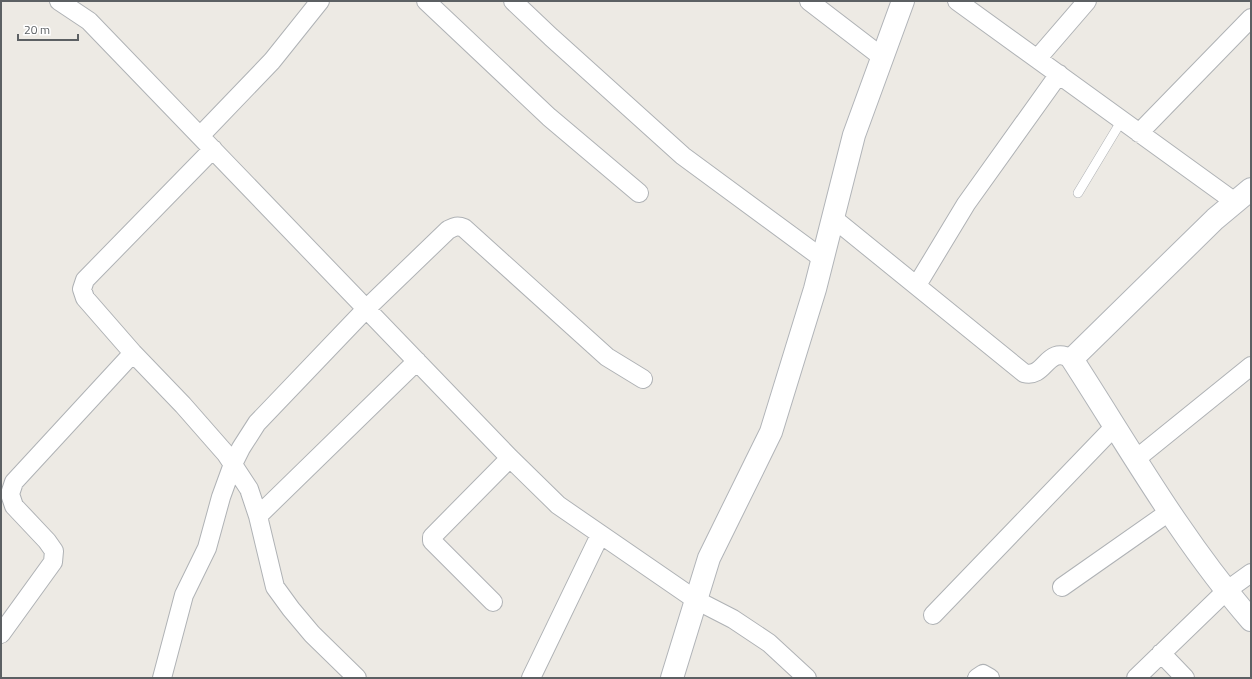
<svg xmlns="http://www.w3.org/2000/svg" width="1252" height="679" viewBox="0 0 1252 679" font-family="'Titillium Web',sans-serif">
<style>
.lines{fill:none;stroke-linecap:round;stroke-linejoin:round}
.lane-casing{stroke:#afb2b5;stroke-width:10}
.street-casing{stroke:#afb2b5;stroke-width:20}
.secondary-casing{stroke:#b1b4b8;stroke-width:24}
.lane{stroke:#fff;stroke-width:9}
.street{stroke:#fff;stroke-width:18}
.secondary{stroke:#fff;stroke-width:22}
</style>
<rect width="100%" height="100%" fill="#edeae4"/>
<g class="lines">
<g class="lane-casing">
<path id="lane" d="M1078,193L1122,120"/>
</g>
<g class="street-casing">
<path id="street" d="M59,1L89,21L510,458L558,505L696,600L733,619L769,643L807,678
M426,1L549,117L639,193
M513,1L551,37L683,156L823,259
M809,1L882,57
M957,1L1235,202
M1037,59L1087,1
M1139,133L1251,18
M200,136L272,61L320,1
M213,149L85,280L82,289L85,298L133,353L183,405L226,454L249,489L258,516L275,587L291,609L312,634L357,678
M833,218L1024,373C1046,379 1046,344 1072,359
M917,285L966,204L1059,74
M1136,459L1251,366
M258,516L417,361
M1062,587L1169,512
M493,602L432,541V537L510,458
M933,615L1115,426
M1,634L53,562L54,551L47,541L14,506L10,494L14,482L133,353
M1161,653L1185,678
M162,678L184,595L207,548L221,497L233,464L241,448L257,423L366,309L448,230C454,227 457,225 464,228L607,357L643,379
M531,678L600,535
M977,678L983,674L990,678
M1136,678L1226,591L1251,573"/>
</g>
<g class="secondary-casing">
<path id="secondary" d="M1251,189L1215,219L1072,359C1129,447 1182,541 1251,620
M672,678L709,558L771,432L815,289L854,135L903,1"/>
</g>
<use href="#lane" class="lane"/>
<use href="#street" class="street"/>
<use href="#secondary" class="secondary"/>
</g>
<rect width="1252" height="679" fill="none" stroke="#5c6063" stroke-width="4"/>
<path d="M18 34v6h60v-6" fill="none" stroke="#5c6063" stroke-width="2"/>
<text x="24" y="34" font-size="12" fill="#5c6063" stroke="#ffffff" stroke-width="3" paint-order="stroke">20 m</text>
</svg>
